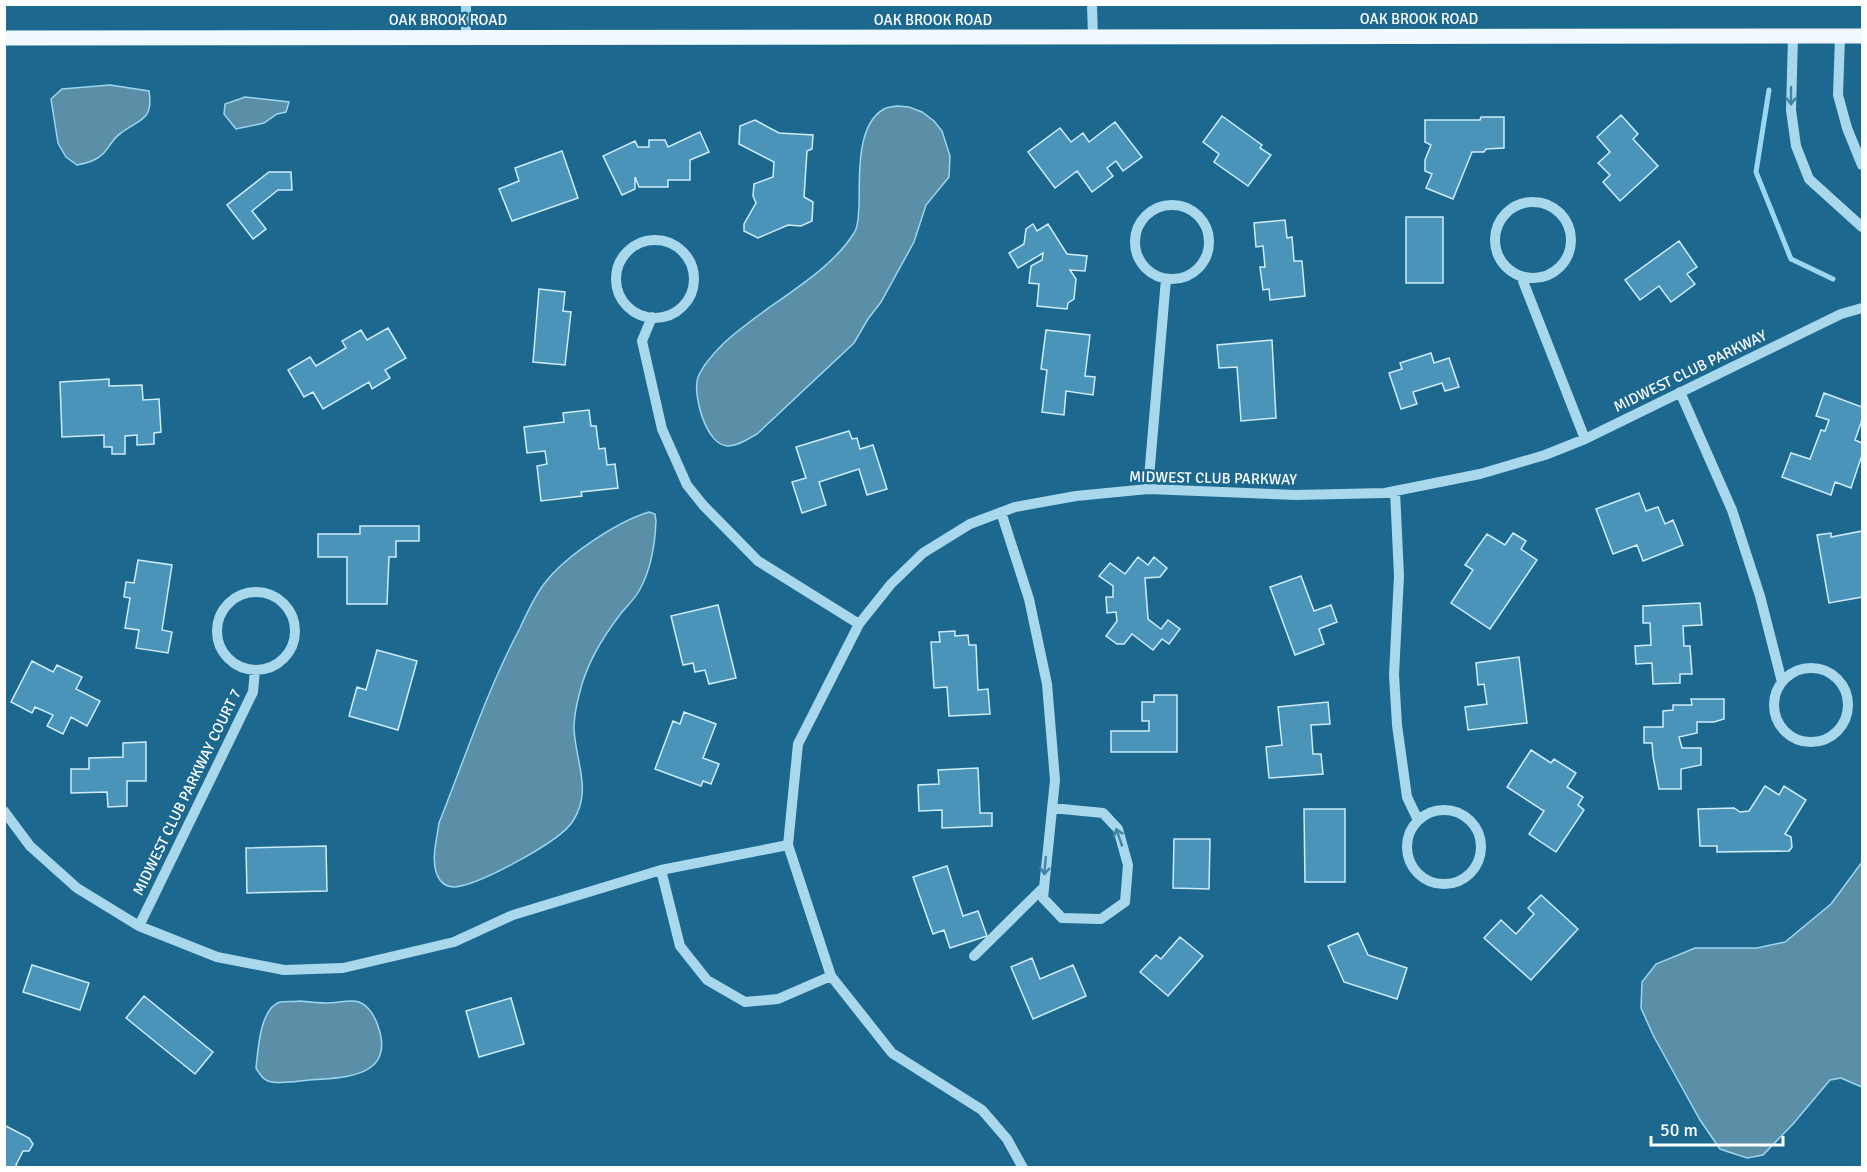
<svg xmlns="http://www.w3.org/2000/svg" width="1867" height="1172" viewBox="0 0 1867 1172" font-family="Signika,sans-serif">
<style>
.water{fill:#5b8fa8;stroke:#9cd6ef;stroke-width:1.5}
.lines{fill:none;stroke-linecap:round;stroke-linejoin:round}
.stream{stroke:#9cd6ef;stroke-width:5}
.building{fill:#4994b8;stroke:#cfecfa;stroke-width:1.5}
.minor{stroke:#a9d8ed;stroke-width:10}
.major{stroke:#f0f9ff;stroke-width:15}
.oneway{stroke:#3f84a6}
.labels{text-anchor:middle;stroke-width:5;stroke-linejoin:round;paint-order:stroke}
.street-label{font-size:15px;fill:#fff;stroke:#1c688e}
</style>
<rect width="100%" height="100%" fill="#1c688e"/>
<path class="water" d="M110,85L149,91C154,121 139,119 121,133C113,138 109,148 103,154C96,161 86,163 77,165L66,157L58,143L51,99L62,89Z
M245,97L289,102L286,112L277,114L264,123L236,129L224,114L225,104Z
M897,106L909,107L922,112L934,121L942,131L950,156L949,177L926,205L914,242L881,302L868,319L854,343L757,434C748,439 738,446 728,446C706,446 692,394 698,377C703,365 714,353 723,344C761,307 827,277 854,233C859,226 858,215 859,207C860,180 855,125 884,109C887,107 893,107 897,106Z
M649,512L655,514L656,521C655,546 651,570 639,591C634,600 625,608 619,616C603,637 590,658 582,684C578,698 574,713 574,728C575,761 593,790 573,821C560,842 486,880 461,886C453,888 445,887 440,880C429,865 437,839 439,823C465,758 487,690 520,628C527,613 534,597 544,584C564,557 616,522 649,512Z
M1862,862V1087L1841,1078L1830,1080L1793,1124L1763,1155L1747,1158L1720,1149L1700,1120L1653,1035L1641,1008L1642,982L1656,964L1695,948H1757L1785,942L1831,904Z
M300,1001C309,1002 318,1003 327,1003C337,1003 350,999 359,1002C369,1006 375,1017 378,1026C396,1077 345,1078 309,1080C297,1081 280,1085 268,1081C262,1079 259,1073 256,1068C258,1050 260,1008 280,1002C286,1001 294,1002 300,1001Z"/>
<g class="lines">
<path class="stream" d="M1769,90L1756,172L1791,259L1833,279"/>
</g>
<path class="building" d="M1621,115L1638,134L1633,139L1658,166L1620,201L1603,182L1610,175L1598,163L1610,152L1597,137Z
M1222,116L1262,145L1260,148L1271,155L1248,186L1214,162L1219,154L1203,142Z
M1481,117H1504V148L1486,149L1484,152H1472L1453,199L1426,188L1432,174L1425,171V160L1431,145L1425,142V120H1480Z
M755,120L779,133L813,135L812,149L807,151L804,197L813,202L812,221L801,226L788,225L758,238L744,231V224L756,203L753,196L754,184L773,177L774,162L739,144L740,126Z
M1115,122L1142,157L1123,171L1116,161L1107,168L1113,176L1092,192L1077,171L1055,188L1028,152L1060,128L1071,142L1083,133L1089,142Z
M700,132L709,152L690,160V180H668V187H639L635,177V189L622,195L603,156L635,141L638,147H649V140H665L668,147Z
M562,151L578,198L512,221L499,189L519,181L515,168Z
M269,172H291L292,190H278L252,211L266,229L253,239L227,205Z
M1406,217H1443V283H1406Z
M1285,220L1287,238L1292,237L1294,261H1302L1305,296L1270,300L1269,289L1263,290L1260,267H1265L1263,246L1256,247L1254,223Z
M1033,224L1037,231L1048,224L1067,254L1087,256L1085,271L1070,270L1076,279L1074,299L1068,303L1067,309L1037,306L1039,284L1029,283L1031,266L1042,260L1043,253L1018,268L1009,253L1024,244L1026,229Z
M1679,241L1697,267L1687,274L1695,284L1671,302L1659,286L1640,300L1625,280Z
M539,289L565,292L563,311L571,312L565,365L533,362Z
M388,328L406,358L385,370L390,378L372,389L369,382L323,409L313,392L304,397L288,370L310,357L316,366L346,348L342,341L361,330L367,340Z
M1046,330L1090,335L1085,376L1095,377L1093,395L1066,391L1064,415L1042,412L1047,370L1041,369Z
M1272,340L1276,418L1241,421L1237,367L1219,368L1217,345Z
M1431,353L1434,363L1449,358L1459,387L1445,391L1442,383L1413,392L1417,404L1401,409L1389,373L1402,369L1400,363Z
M109,379V386L142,385L143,400L159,399L161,432L154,433V444L137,445V435L125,436V454H112V447H104V435L62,437L60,382Z
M1824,393L1862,407V420L1855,440L1862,443V455L1851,488L1835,482L1831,495L1782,477L1791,453L1810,459L1821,430L1825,431L1829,420L1816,416Z
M589,410L591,426H596L599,449L605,448L607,465L615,464L618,488L581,492L582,496L541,501L537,466L547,464L545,451L527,453L524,427L564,422L563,413Z
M849,431L852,439L857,438L860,449L873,445L887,489L867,495L859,469L819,482L826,505L802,513L792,482L806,478L796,447Z
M1639,493L1646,511L1658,507L1665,524L1673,520L1683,545L1643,561L1637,545L1613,554L1596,509Z
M360,526H419V541H396V557H389L387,604H347V557H318V534H360Z
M1862,531V597L1829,603L1817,535L1831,533V537Z
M1513,533L1526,541L1521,549L1537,560L1490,629L1451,603L1473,570L1465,565L1487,534L1505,545Z
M1138,557L1148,565L1154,557L1167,568L1160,577L1145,578L1148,619L1161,629L1168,620L1180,629L1169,644L1162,639L1153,650L1132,634L1124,644H1117L1106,636L1117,621L1116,612L1107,613L1106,597H1113V586L1099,576L1110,563L1125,574Z
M138,560L172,565L162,630L172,632L168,653L136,648L139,630L125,628L130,598L124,597L126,582L134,583Z
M1301,576L1314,611L1331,605L1337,622L1319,629L1324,644L1295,655L1270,587Z
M1700,603L1702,625L1683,626L1684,646H1690L1692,674H1680V683L1653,684L1652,663L1636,664L1635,646L1651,645L1650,623H1643V606Z
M718,605L736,678L709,684L705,670L695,672L693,663L683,665L671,616Z
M955,631V636L968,635L969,645H976L978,690L988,689L990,714L949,716L947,687L934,688L931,642H940L939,632Z
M377,650L417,661L398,730L349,716L357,687L366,690Z
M1519,657L1527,723L1468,730L1465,707L1487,704L1484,684L1478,685L1476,663Z
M32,661L53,672L57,665L82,677L76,689L100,701L87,726L71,717L63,734L47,726L53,715L35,707L32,713L11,702Z
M1154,695H1177V752H1111V731H1149V721H1142V702H1154Z
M1691,699H1724V719L1714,722H1697V733L1679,737L1682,748H1701V765L1681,769V789H1659L1653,756L1652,743H1644V727H1663V711L1673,710V705H1692Z
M1328,702L1330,724L1311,725L1313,754H1321L1323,774L1269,778L1266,747L1282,745L1278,707Z
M684,712L716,724L703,758L719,764L711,784L703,781L701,786L655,769L673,721L680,724Z
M146,742V781H127V806L108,807L107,792L71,793V769H89V758L123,757V743Z
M1531,750L1551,763L1554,759L1576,773L1567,787L1583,797L1578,805L1584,810L1556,852L1529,834L1544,811L1507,787Z
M978,768L980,813H992V826L942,828V810L919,811L918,785L939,784L938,770Z
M1765,786L1779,795L1784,786L1806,800L1785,834L1791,837L1792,847L1789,851L1717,852V846H1700L1698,809L1734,808L1740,812L1749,811Z
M1304,809H1345V882H1305Z
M1174,839H1210L1209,889L1173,888Z
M326,846L327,891L247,893L246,848Z
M947,866L963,916L978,911L987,936L950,948L944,930L933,934L913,877Z
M1541,895L1578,929L1531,980L1484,938L1501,920L1516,934L1534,914L1528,908Z
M1358,933L1368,955L1407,968L1397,999L1344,982L1328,946Z
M1180,937L1203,956L1168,996L1140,972L1156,955L1161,959Z
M1032,958L1040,979L1073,965L1086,996L1033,1019L1011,967Z
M32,965L89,983L80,1010L23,992Z
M144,996L213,1052L195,1074L126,1018Z
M511,998L524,1044L479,1057L466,1011Z
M4,1125L29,1138L33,1144L29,1151H23L16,1165L18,1168H4Z"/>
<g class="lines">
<path class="minor" d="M466,4V38
M1092,4L1093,38
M1793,37L1791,110L1796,146L1809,179L1862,227
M1840,37L1838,95L1847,128L1862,165
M1495 240a38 38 0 1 1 76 0a38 38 0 1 1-76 0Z
M1135 242a37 37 0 1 1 74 0a37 37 0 1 1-74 0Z
M616 279a39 39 0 1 1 78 0a39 39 0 1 1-78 0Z
M1521,276L1585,439
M652,317L642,341L662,429L687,485L703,505L758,561L859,624
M1680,392L1732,510L1760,596L1782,682
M1148,489L1166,279
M1395,491L1399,576L1394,675L1397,725L1407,797L1418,820
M1001,512L1029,599L1047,684L1055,780L1043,898L1062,918L1101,919L1125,902L1128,865L1118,829L1103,813L1052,808
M217 631a39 39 0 1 1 78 0a39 39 0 1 1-78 0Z
M1774 705a37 37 0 1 1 74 0a37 37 0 1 1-74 0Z
M1407 847a37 37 0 1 1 74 0a37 37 0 1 1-74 0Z
M4,811L30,846L77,888L139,926L217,957L284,970L343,968L454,942L513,915L661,870L788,845
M661,870L680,946L707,980L745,1002L778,999L831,976
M139,926L253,692L255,670
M974,956L1044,887
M1023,1168L1007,1139L982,1110L892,1053L831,976L788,845L798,744L859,624L891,584L923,553L970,524L1015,507L1076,496L1148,489L1296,495L1385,493L1480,474L1545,455L1585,439L1841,314L1862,308"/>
<path class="major" d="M4,38L1862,36"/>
</g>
<defs><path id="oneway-shaft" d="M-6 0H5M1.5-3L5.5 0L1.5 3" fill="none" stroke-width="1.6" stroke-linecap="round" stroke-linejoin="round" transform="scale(1.5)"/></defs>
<g class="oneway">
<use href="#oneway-shaft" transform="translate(1791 96) rotate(90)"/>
<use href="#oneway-shaft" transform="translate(1119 837) rotate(-109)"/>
<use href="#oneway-shaft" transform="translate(1045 866) rotate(95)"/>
</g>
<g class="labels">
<g class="street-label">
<text x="1419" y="24">OAK BROOK ROAD</text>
<text x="448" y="25">OAK BROOK ROAD</text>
<text x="933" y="25">OAK BROOK ROAD</text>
<text transform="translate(1690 371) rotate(-26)" y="5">MIDWEST CLUB PARKWAY</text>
<text transform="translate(1213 478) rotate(1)" y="5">MIDWEST CLUB PARKWAY</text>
<text transform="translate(187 792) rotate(-64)" y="5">MIDWEST CLUB PARKWAY COURT 7</text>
</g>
</g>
<rect width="1867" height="1172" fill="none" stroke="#ffffff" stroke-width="12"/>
<path d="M1651 1136v9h132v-9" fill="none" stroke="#ffffff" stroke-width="3"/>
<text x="1660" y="1136" font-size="18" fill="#ffffff" stroke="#1c688e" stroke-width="4.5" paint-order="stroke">50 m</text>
</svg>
